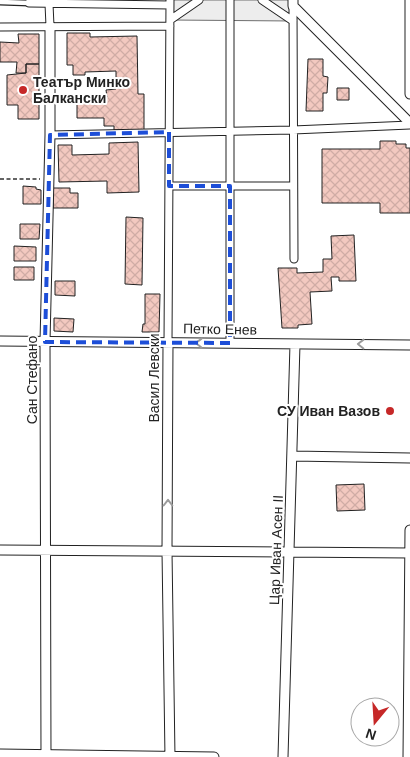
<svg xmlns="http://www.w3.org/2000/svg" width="410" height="757" viewBox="0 0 410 757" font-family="Helvetica,sans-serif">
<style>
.parking{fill:#ededed;stroke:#6f6f6f}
.building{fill:url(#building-cross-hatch);stroke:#222}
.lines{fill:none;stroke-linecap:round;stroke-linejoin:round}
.service-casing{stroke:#222;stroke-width:7}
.pedestrian-casing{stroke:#222;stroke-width:9}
.minor-casing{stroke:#222;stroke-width:11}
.path{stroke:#646464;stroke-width:2;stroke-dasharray:4 2.5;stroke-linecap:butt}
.service{stroke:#fff;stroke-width:4.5}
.pedestrian{stroke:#fff;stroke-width:7}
.minor{stroke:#fff;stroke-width:9}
.oneway{stroke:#9c9c9c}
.marked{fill:none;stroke:#1d4ed8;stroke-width:4;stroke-dasharray:10 6;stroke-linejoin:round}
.poi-dot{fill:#c62828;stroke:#fff;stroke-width:2}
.labels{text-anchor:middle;stroke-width:4;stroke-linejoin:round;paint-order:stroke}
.poi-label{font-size:14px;font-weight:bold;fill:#222;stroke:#fff;text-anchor:start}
.street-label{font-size:14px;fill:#222;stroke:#fff}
</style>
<defs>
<pattern id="building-cross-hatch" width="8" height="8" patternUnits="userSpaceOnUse" patternTransform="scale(1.25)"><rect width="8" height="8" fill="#f3c9c0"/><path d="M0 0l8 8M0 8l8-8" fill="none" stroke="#d0aca5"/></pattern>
</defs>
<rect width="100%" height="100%" fill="#fff"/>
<path class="parking" d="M170,0H293V21L170,20Z"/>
<path class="building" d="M67,33H90V37L137,36L138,94H144V130H114V126H104V118H77V97H107L106,90L116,89V71L85,72V75H73V65H67Z
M18,34H39V64H26V73H16L17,62H0V42L19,43Z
M308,59H323V76L328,77L327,93H323V111H306Z
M26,64H39V119H18V105H7V75L26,73Z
M337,88H349V100H337Z
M380,141H396V144H406V148H410V213H380V203H322V149H380Z
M138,142L139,192L107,193V181L59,182L58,145H72V155L109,154V143Z
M23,186L36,187V189L41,190V204H23Z
M53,188H70V193H78V208H53Z
M126,217L143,218L142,285L125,284Z
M20,224H40L39,239H20Z
M354,235L356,281H339V277H331L332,291L310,292L312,324L298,325V328H282L278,268H297V273L323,272V259H332L331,236Z
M14,246L36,247V261H14Z
M14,267H34V280H14Z
M55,281H75V296L55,295Z
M145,294H160L159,332H142L143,324H145Z
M54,318L74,319L73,332L54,331Z
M364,484L365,510L337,511L336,485Z"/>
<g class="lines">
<g class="service-casing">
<path id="service" d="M0,2L29,3"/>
</g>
<g class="pedestrian-casing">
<path id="pedestrian" d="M262,0L293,21
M29,3L170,5
M49,4L50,26
M293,6L294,259
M170,20L199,0
M0,27L170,26
M50,135L293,130L410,125
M169,186H293
M168,343L170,0
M230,343V0"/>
</g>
<g class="minor-casing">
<path id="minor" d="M293,0V6L410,123
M410,0V94
M0,341L410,345
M168,343L167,551L170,757
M293,456L410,458
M0,550L410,553
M0,754L214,757
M46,757L45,342L50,135V26
M283,757L295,344
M408,757L410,530"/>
</g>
<path class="path" d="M0,179H40"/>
<use href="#service" class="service"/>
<use href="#pedestrian" class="pedestrian"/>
<use href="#minor" class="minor"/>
</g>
<defs><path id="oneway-chevron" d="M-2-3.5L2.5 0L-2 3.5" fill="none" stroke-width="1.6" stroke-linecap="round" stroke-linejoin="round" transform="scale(1.25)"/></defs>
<g class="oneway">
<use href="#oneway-chevron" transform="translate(199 343) rotate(-179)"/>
<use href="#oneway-chevron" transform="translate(361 344) rotate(-179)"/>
<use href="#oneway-chevron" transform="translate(168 503) rotate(-90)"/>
</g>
<path class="marked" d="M169,132V186H230V343L45,342L50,135Z"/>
<g class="poi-dot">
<circle cx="23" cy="90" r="5"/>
<circle cx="390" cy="411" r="5"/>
</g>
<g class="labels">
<g class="poi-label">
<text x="33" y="87">Театър Минко<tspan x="33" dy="16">Балкански</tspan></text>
<text x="380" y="416" text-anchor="end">СУ Иван Вазов</text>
</g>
<g class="street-label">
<text transform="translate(220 329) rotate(1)" y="5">Петко Енев</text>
<text transform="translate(154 378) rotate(-90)" y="5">Васил Левски</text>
<text transform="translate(32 380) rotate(-90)" y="5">Сан Стефано</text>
<text transform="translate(276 550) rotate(-88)" y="5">Цар Иван Асен II</text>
</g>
</g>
<g transform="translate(375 722) rotate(198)"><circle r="24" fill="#ffffff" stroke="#a7a7a7"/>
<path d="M0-4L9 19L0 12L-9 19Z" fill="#c62828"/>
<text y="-8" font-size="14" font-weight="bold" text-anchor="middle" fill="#222222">N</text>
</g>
</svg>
